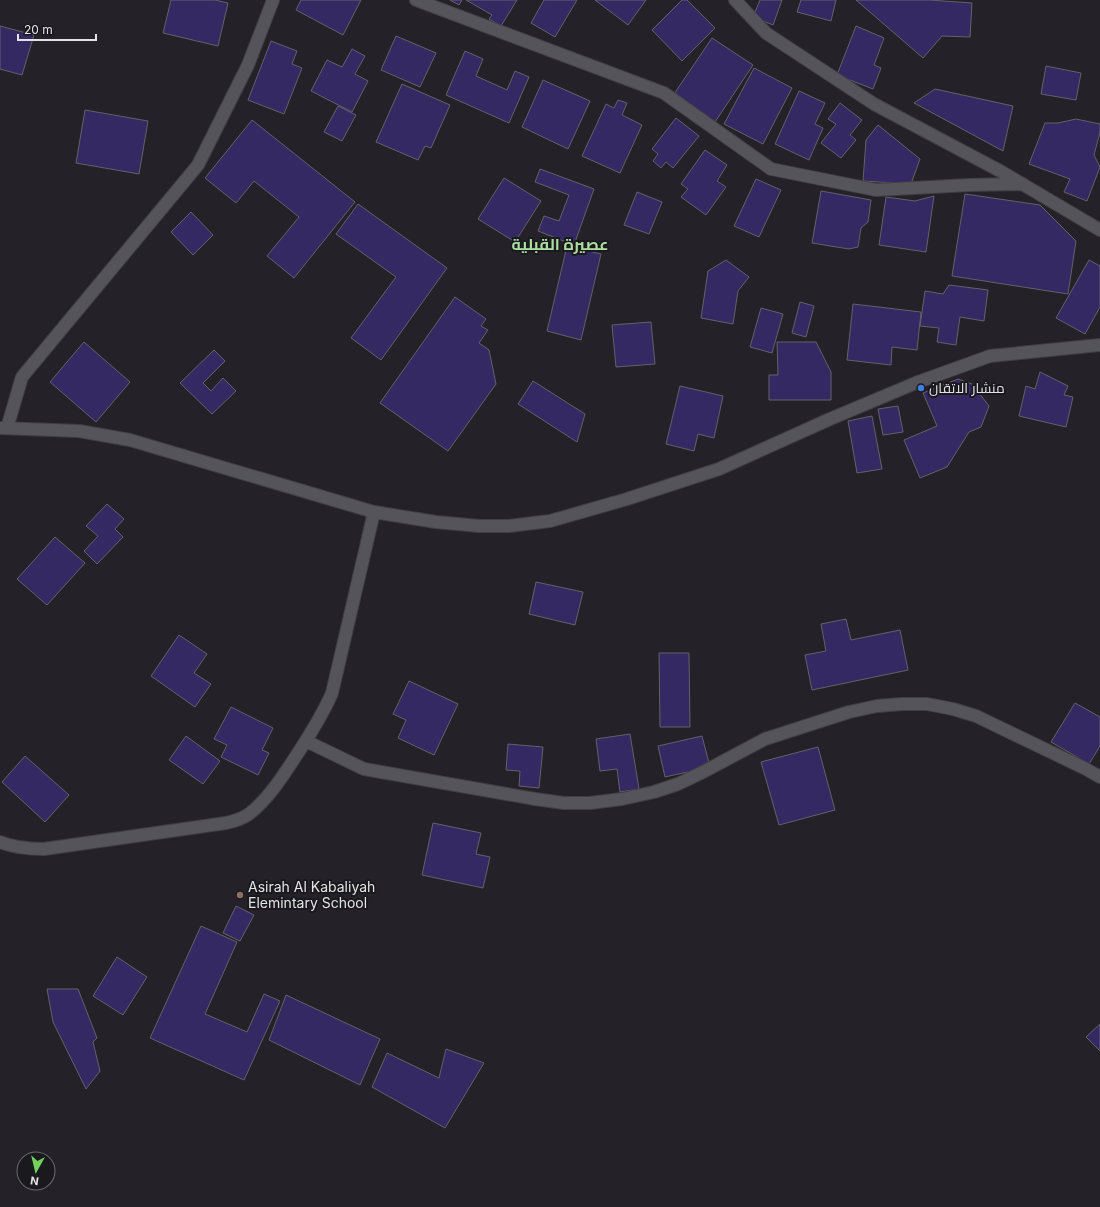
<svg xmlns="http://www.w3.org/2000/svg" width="1100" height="1207" viewBox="0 0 1100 1207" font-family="Inter,Cairo,sans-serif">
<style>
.building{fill:#342963;stroke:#626268}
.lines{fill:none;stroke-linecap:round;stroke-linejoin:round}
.street-casing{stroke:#404043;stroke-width:14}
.secondary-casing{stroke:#404043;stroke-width:14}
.street{stroke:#55545a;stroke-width:12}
.secondary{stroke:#55545a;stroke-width:12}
.shop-dot{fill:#3f7fe0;stroke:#1a191e;stroke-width:1.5}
.education-dot{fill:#8d6e63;stroke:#1a191e;stroke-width:1.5}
.labels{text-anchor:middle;stroke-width:4;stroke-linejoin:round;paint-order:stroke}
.poi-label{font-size:14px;fill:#e3e3e6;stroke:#1a191e;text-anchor:start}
.quarter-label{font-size:16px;font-weight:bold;fill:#abdea0;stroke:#1a191e}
</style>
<rect width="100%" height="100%" fill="#242228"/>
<path class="building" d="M171,0H215L228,3L218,46L163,33Z
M301,0H361L343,35L296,10Z
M450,0H462L459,5Z
M466,0H517L501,26L489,19L492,15Z
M544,0H577L555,37L531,23Z
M595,0H646L628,25Z
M682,0H687L715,28L682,61L652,30Z
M760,0H782L773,25L753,17Z
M801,0H836L831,21L797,12Z
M856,0H929L972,3L970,37L942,36L923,58Z
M0,26L34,35L22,75L0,69Z
M856,26L884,38L874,65L881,68L873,89L837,75Z
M396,36L436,53L420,87L381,70Z
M712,38L753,65L715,122L674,94Z
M271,41L297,51L292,64L302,68L284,114L248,100Z
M352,49L365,56L355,74L368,81L352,112L311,91L327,60L342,67Z
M465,51L483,59L476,76L507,90L515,71L529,77L509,123L446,95Z
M1046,66L1081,73L1076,100L1041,94Z
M754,68L792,88L763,144L724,124Z
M543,80L590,101L568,149L522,127Z
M402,84L450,105L431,148L425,146L418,160L376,142Z
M935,89L1013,106L1003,151L914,103Z
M799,91L825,103L815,124L823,128L809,160L775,144Z
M618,100L627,103L622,115L642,125L620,173L582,156L606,104L614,108Z
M840,103L862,120L850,135L856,140L841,158L821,143L836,124L828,119Z
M338,106L356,115L342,141L324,132Z
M85,110L148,121L139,174L76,163Z
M676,118L699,136L673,168L666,162L661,168L653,161L658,154L652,149Z
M1076,119L1100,124V132L1094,155L1100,167L1087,201L1064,192L1070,179L1029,164L1045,123H1058Z
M252,120L355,202L294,278L267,256L299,217L254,181L236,203L205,178Z
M878,125L920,159L911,184L863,181L866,140Z
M705,150L727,165L717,181L726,187L706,215L681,197L688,189L681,184Z
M540,169L594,189L574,245L538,231L544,216L559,221L569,195L535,182Z
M504,178L541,201L515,242L478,219Z
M756,179L781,190L759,237L734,226Z
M821,191L871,200L868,222L861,228L858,247L849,249L812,243Z
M637,192L662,202L649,234L624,225Z
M965,194L1040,205L1076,241L1068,294L952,276Z
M934,196L926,252L879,245L886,197L915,201Z
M358,204L447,268L381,360L351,338L396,277L336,234Z
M191,212L213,235L193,255L171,232Z
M567,246L601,254L581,340L547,331Z
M726,260L749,277L738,291L733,324L701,318L708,271Z
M1089,260L1100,266V307L1085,334L1056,318Z
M949,285L988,290L984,321L960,317L956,345L937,342L939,328L920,326L925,291L943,294Z
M455,297L486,319L481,326L488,330L479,343L489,350L496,384L448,451L380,403Z
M800,302L814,306L806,337L792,333Z
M853,304L921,312L917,350L892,347L891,365L847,360Z
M761,308L783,314L772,353L750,347Z
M651,322L655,364L616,367L612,325Z
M84,342L130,382L96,422L50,382Z
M777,342H816L831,372V400H769V375H778Z
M214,350L225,361L203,383L211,391L223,378L236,391L212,414L180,383Z
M1040,372L1068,386L1064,395L1073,397L1066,427L1019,416L1026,386L1035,389Z
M958,379L972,384L989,406L981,427L969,432L947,467L920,478L904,440L937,426L923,393Z
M533,381L585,414L577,442L518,404Z
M680,386L723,396L714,438L698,434L694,451L666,444Z
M898,406L903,432L883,435L878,409Z
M872,416L882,469L857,473L848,421Z
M107,504L124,519L115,529L123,537L97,564L84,551L98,536L86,526Z
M55,537L85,563L47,605L17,579Z
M536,582L583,592L575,625L529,614Z
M846,619L851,640L900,630L908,670L812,690L805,655L826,651L821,624Z
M179,635L207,654L194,673L211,684L195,707L151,676Z
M659,653H689L690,727H660Z
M409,681L458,704L434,755L398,738L406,720L393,714Z
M1075,703L1100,717V746L1089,764L1051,742Z
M231,707L273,728L262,750L269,753L258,775L221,757L227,745L214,739Z
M630,734L639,789L620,792L617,769L600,771L596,739Z
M186,736L220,761L203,784L169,760Z
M702,736L710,767L665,777L658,746Z
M508,744L543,747L539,788L519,786L520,771L506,770Z
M818,747L835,810L779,825L761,762Z
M25,756L69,795L45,822L2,782Z
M433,823L481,833L476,854L490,857L483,888L422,875Z
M236,906L254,915L240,941L223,933Z
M201,926L237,942L205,1014L247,1032L264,994L280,1001L244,1080L150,1038Z
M117,957L147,977L123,1015L93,996Z
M47,989H78L97,1038L93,1042L100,1071L86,1089L53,1022Z
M286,995L380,1039L360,1085L269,1040Z
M1100,1024V1051L1086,1037Z
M446,1049L484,1063L445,1128L372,1087L387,1053L439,1078Z"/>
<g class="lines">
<g class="street-casing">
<path id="street" d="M416,0L664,93L771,169L876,190L969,185L1023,184
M735,0L766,33L874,104L1002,172L1100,230
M7,428L22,377L198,165L248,65L273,0
M306,741L364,769L535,799L564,803H590L622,799L654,792L678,784L703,772L765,739L849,712L877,706L902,704H927L953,709L976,716L1086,769L1100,777
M0,842C15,848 28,849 44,849L226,823C235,821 242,819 249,814C268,799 281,779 294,759C308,738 322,716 332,693L374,512"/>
</g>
<g class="secondary-casing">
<path id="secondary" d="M0,428L79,431L130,440L374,512L436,522L479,526H509L550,521L627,499L719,469L830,419L918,382L990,356L1100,345"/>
</g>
<use href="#street" class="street"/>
<use href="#secondary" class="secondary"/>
</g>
<circle class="shop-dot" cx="921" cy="388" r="4"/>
<circle class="education-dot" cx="240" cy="895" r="4"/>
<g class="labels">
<g class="poi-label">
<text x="929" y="393">منشار الاتقان</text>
<text x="248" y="892">Asirah Al Kabaliyah<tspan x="248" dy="16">Elemintary School</tspan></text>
</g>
<g class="quarter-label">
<text x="560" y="250">عصيرة القبلية</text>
</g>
</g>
<g transform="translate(36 1171) rotate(188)"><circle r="19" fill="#1a191e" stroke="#6a6a6e"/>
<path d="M0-3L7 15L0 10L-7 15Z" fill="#73d25d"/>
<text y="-6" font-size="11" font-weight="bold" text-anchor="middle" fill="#e3e3e6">N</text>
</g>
<path d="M18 34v6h78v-6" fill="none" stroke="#e3e3e6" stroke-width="2"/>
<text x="24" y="34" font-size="12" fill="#e3e3e6" stroke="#1a191e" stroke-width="3" paint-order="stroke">20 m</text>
</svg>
